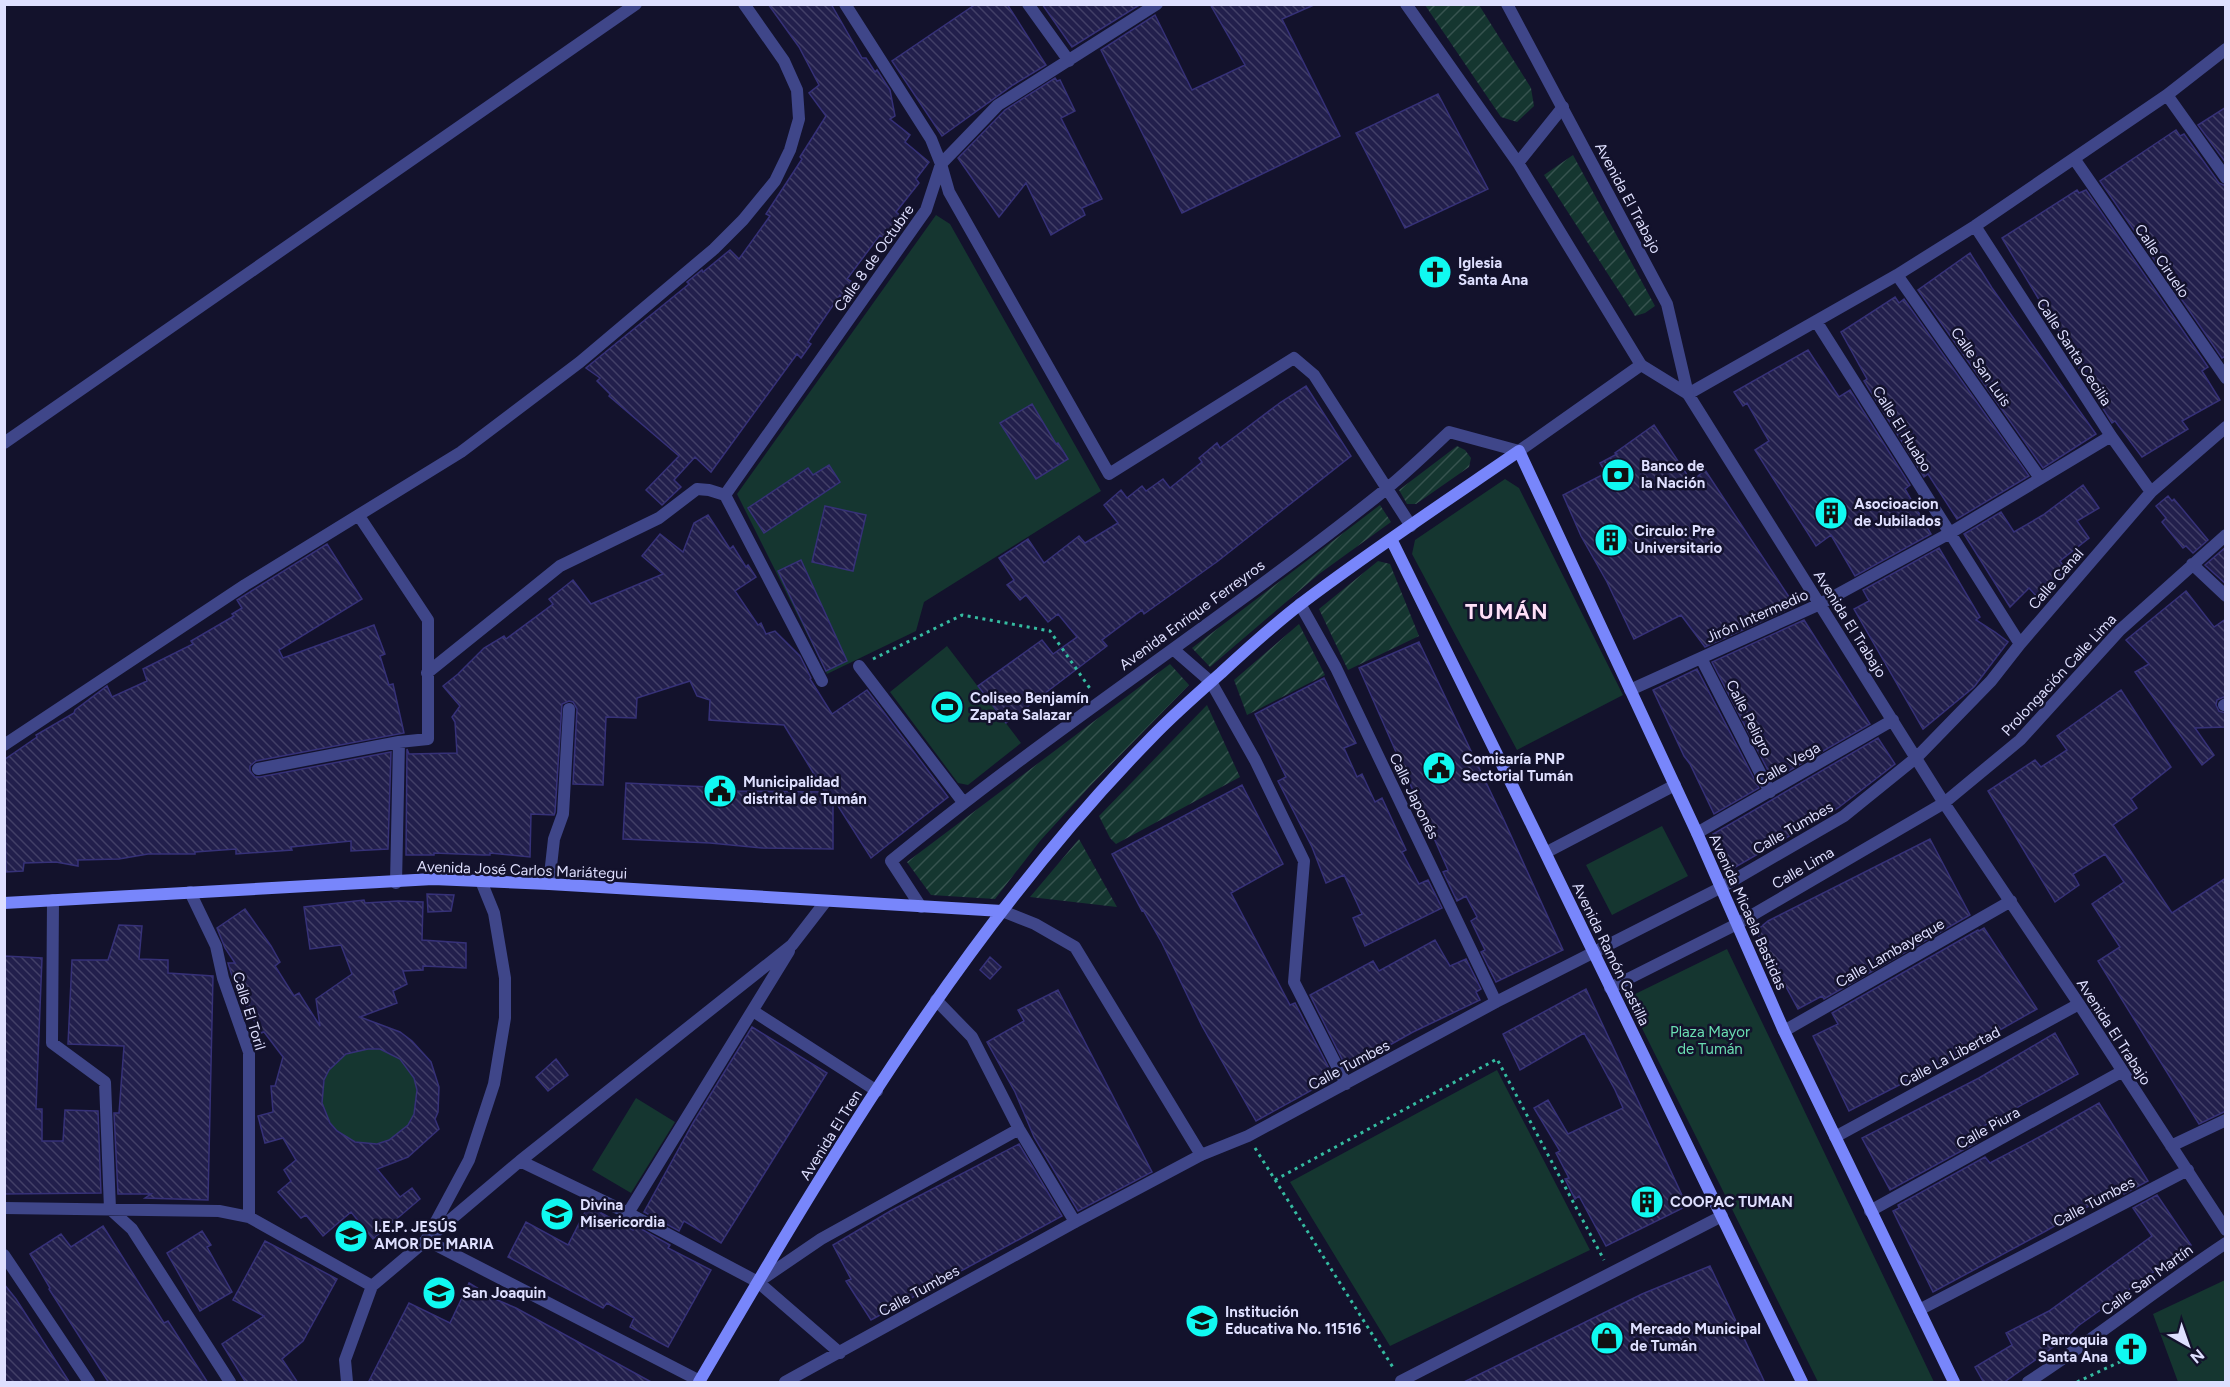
<svg xmlns="http://www.w3.org/2000/svg" width="2230" height="1387" viewBox="0 0 2230 1387" font-family="Figtree,sans-serif">
<style>
.park{fill:#153630}
.garden{fill:url(#garden-furrows)}
.building{fill:url(#building-back-hatch);stroke:#363178;stroke-width:1.5;fill-rule:evenodd}
.lines{fill:none;stroke-linecap:round;stroke-linejoin:round}
.path{stroke:#35bca1;stroke-width:3;stroke-dasharray:3 4.5;stroke-linecap:butt}
.minor{stroke:#3f4689;stroke-width:12}
.tertiary{stroke:#3f4689;stroke-width:12}
.secondary{stroke:#7886fb;stroke-width:12}
.labels{text-anchor:middle;stroke-width:5;stroke-linejoin:round;paint-order:stroke}
.street-label{font-size:15px;fill:#dedffe;stroke:#13122c}
.poi-label{font-size:15px;font-weight:bold;fill:#dedffe;stroke:#13122c;text-anchor:start}
.park-label{font-size:15px;fill:#6adeb2;stroke:#13122c}
.district-label{font-size:21px;font-weight:bold;letter-spacing:1.5px;fill:#fee0f7;stroke:#13122c}
</style>
<defs>
<pattern id="garden-furrows" width="10" height="10" patternUnits="userSpaceOnUse" patternTransform="scale(1.5)"><rect width="10" height="10" fill="#153630"/><path d="M-1 1l2-2M0 10L10 0M9 11l2-2" fill="none" stroke="#37534f"/></pattern>
<pattern id="building-back-hatch" width="6" height="6" patternUnits="userSpaceOnUse" patternTransform="scale(1.5)"><rect width="6" height="6" fill="#221f4c"/><path d="M-1 5l2 2M0 0l6 6M5-1l2 2" fill="none" stroke="#423f67"/></pattern>
</defs>
<rect width="100%" height="100%" fill="#13122c"/>
<path class="park" d="M936,215L950,224L1101,491L924,602L916,631L827,674L737,494Z
M1505,479L1519,488L1623,695L1517,750L1412,554L1415,540Z
M947,646L1021,743L968,785L958,783L890,692Z
M1662,826L1688,876L1612,915L1586,865Z
M1727,949L1934,1382H1818L1627,998Z
M322 1096a48 48 0 1 1 96 0a48 48 0 1 1-96 0Z
M1497,1070L1590,1250L1390,1346L1290,1182Z
M636,1098L675,1122L631,1193L592,1170Z
M2225,1280V1382H2178L2153,1314Z"/>
<path class="garden" d="M1425,5H1479L1531,88L1534,106L1517,122L1501,117Z
M1573,155L1655,306L1645,313L1635,316L1544,175Z
M1457,446L1465,450L1471,458L1469,467L1416,504H1407L1399,490Z
M1380,505L1391,522L1319,574L1210,667L1192,648Z
M1378,561L1390,564L1419,636L1348,670L1319,609Z
M1299,624L1325,675L1247,715L1234,680Z
M1170,664L1189,685L1090,786L1040,841L995,899L931,895L907,862Z
M1207,705L1240,777L1116,844L1110,838L1099,816Z
M1079,839L1117,907L1030,897Z"/>
<path class="building" d="M768,4H831L862,58H866L875,72L877,70L890,90L895,116L890,119L910,135L905,142L929,162L916,179L919,183L896,212L906,220L889,242L880,235L847,279L854,283L844,298L840,295L816,330L808,342L811,344L801,358L797,354L711,472L695,457L674,480L681,487L662,505L646,490L679,456L609,396L610,394L597,381L600,378L586,368L689,284L687,282L702,270L703,272L730,250L739,259L770,216L766,214L802,159L800,157L826,116L809,93L819,85L799,47Z
M976,4H1007L1046,65L1013,85L942,136L892,61Z
M1042,4H1141L1072,47Z
M1210,4H1316L1282,19L1340,136L1182,213L1101,50L1155,15L1192,90L1245,65Z
M1055,78L1057,81L1060,80L1075,111L1061,118L1102,199L1082,208L1085,215L1051,235L1026,183L999,217L958,158L1005,110Z
M1438,94L1488,189L1405,228L1356,133Z
M2226,107V163L2198,125Z
M2176,130L2180,136L2184,134L2219,183L2226,186V356L2222,358L2100,181Z
M2077,190L2079,193L2086,190L2208,367L2202,371L2220,400L2182,421L2188,429L2142,457L2115,421L2112,423L2099,402L2079,368L2081,367L2053,323L2002,238Z
M1970,253L1992,288L2096,434L2043,468L1918,290Z
M1895,297L1899,303L1904,299L2029,476L1957,519L1928,474L1924,477L1864,381L1867,379L1841,332Z
M1808,350L1839,397L1850,390L1910,485L1905,489L1931,534L1855,576L1831,535L1816,546L1755,450L1769,441L1747,403L1743,406L1734,392Z
M1306,386L1351,456L1218,561L1144,614L1142,610L1102,640L1107,646L1006,723L978,686L1042,640L1053,654L1077,637L1058,614L1048,622L1026,595L1020,600L1007,585L1014,580L999,558L1028,539L1044,563L1079,536L1085,543L1118,523L1104,505L1121,490L1127,498L1142,486L1146,491L1163,479L1170,488L1202,462L1199,458L1217,443L1220,448L1281,402Z
M1032,404L1056,444L1058,443L1068,459L1036,479L1000,423Z
M1654,425L1686,473L1690,483L1705,470L1795,606L1705,647L1681,615L1634,639L1607,582L1581,536L1563,495L1606,473L1600,463L1617,454L1615,453Z
M829,465L840,482L764,533L748,508L808,468L813,475Z
M2083,485L2099,508L2077,521L2089,538L2060,561L2066,570L2052,583L2056,587L2040,600L2029,588L2010,607L1964,534L2001,512L2014,532L2043,515Z
M2168,496L2172,501L2174,499L2208,540L2193,553L2186,546L2183,548L2162,522L2166,518L2156,506Z
M825,506L866,515L853,571L812,562Z
M708,515L730,549L733,546L746,567L748,565L756,577L735,591L758,625L761,623L766,634L775,631L800,656L811,678L810,679L832,714L867,690L948,797L871,858L833,798V849L762,848L710,843L623,839L626,783L709,787V789L738,791L825,792L784,725L709,720L710,700L697,696L690,681L637,698L636,718L606,717L603,785L573,784L577,709L573,702L569,701L562,704L555,812L554,815L531,814L530,857L490,853V855H483L434,853V855H406L407,749L409,754L457,753L455,722L452,717L460,706L443,686L458,674L484,648L504,636L506,639L553,604L549,599L573,580L591,604L663,574L642,556L660,534L683,552L694,523Z
M327,544L362,599L279,650L283,658L374,625L385,654L380,656L389,685L393,684L404,733L256,761L250,766V771L255,777H260L391,752L388,849L351,851V841L291,847L292,850L236,854V849L195,852V854H148L119,859L78,860V866L56,862L24,863L23,871L6,872L4,760L37,737L36,735L74,713L75,710L107,686L112,697L147,681L143,669L193,644L191,641L234,616L232,614L242,608L237,600Z
M2226,547V584L2205,565Z
M1939,548L1980,617L1976,620L1995,632L2008,642L1974,687L1923,729L1854,609L1869,601L1863,590Z
M801,560L847,661L826,671L778,571Z
M2186,591L2214,627L2226,619V696L2217,700L2216,705L2219,711L2226,713V727L2195,728L2214,755L2202,765L2135,672L2149,664L2126,640Z
M1804,620L1870,724L1773,780L1712,662Z
M1419,642L1503,818L1563,950L1496,982L1481,952L1485,950L1471,921L1477,917L1466,896L1457,901L1443,872L1448,870L1359,668Z
M1697,669L1759,788L1714,814L1690,764L1684,756L1653,690Z
M1324,678L1356,743L1344,748L1357,777L1362,774L1375,802L1382,798L1406,850L1402,852L1419,884L1428,880L1442,908L1365,946L1353,918L1362,914L1344,875L1326,883L1312,847L1278,781L1286,777L1255,714Z
M2121,690L2171,767L2131,799L2137,808L2113,825L2172,913L2226,878V1111L2199,1124L2098,961L2120,947L2092,904L2124,882L2105,854L2073,874L2079,885L2055,902L1988,791L2035,760L2041,767L2067,750L2057,736Z
M1878,738L1895,764L1838,808L1732,869L1713,834Z
M1242,785L1283,864L1231,893L1290,1005L1295,1003L1333,1076L1329,1078L1330,1080L1256,1121L1202,1026L1162,943L1143,910L1142,911L1112,854Z
M1930,839L1970,915L1824,999L1822,996L1798,1009L1756,931L1768,921Z
M427,894L454,895L451,911L428,912Z
M364,900L365,903L398,901L423,902L422,940L466,943V968L423,966V970L403,971L407,984L393,991L397,1003L360,1017L400,1032L412,1041L431,1062L439,1087L438,1112L435,1119L439,1129L408,1157L377,1169L400,1197L412,1188L420,1199L373,1239L351,1212L323,1236L306,1215L301,1218L278,1192L291,1181L284,1170L296,1160L283,1138L265,1143L258,1116L273,1112L271,1086H275L283,1057L264,1032L261,1033L244,1002L241,1004L228,963H235L225,948L217,928L245,909L271,946L280,962L275,966L294,996L299,993L320,1026L316,999L352,974L341,945L310,949L304,907ZM368,1049H380L400,1059L414,1078L417,1090L414,1114L408,1125L389,1140L377,1144L355,1142L337,1131L330,1123L322,1103L324,1080L329,1070L346,1054Z
M119,925L142,926L139,959L168,960V973L213,976L208,1200L145,1198L151,1194H118L114,1113H119L124,1046L68,1044L72,960H108Z
M1984,928L2037,1009L1936,1066L1849,1111L1813,1036L1838,1024L1832,1013L1978,930L1979,931Z
M1435,940L1450,966L1466,959L1481,989L1476,992L1480,1000L1413,1032L1347,1069L1310,995L1373,961L1379,971Z
M4,956L42,958L36,1109H42V1141H63L65,1110L98,1111L101,1193L4,1194Z
M990,957L1001,967L990,979L980,970Z
M1586,989L1687,1206L1606,1246L1579,1196L1575,1199L1565,1179L1569,1178L1556,1153L1560,1151L1534,1108L1548,1100L1568,1134L1623,1108L1615,1090L1584,1033L1520,1070L1503,1034Z
M1058,990L1152,1172L1078,1211L1034,1137L1015,1092L987,1042L1024,1021L1018,1010Z
M752,1027L827,1073L721,1243L684,1221L679,1231L644,1212L693,1123Z
M2055,1033L2078,1074L1971,1133L1976,1143L1890,1190L1862,1138L1979,1078Z
M556,1059L568,1075L548,1091L536,1077Z
M2099,1103L2148,1181L2124,1194L2120,1188L2044,1232L1933,1292L1893,1211L1899,1208L1898,1205L1985,1157L1990,1163L2043,1135Z
M1019,1144L1062,1216L871,1320L846,1281L851,1279L833,1245L892,1210Z
M2157,1195L2191,1245L2078,1326L2066,1338L2003,1383H1984L1975,1367L2012,1345L2006,1333L2049,1311L2152,1236L2133,1208Z
M588,1206L633,1230L636,1226L670,1245L668,1248L711,1270L668,1347L630,1327L634,1318L607,1303L603,1308L508,1257L526,1222L568,1245Z
M103,1226L164,1323L168,1321L208,1383H109L49,1289L50,1288L30,1254L61,1234L71,1247Z
M202,1231L211,1245L207,1247L232,1292L200,1311L167,1253Z
M265,1241L337,1279L303,1341L282,1359L298,1383H246L222,1344L264,1316L233,1300Z
M1710,1266L1765,1383H1462L1642,1294Z
M469,1283L495,1299L516,1308L653,1383H368L409,1303L450,1323Z
M4,1284L16,1299L70,1383H4Z"/>
<g class="lines">
<path class="path" d="M873,659L962,615L1050,631L1091,690
M1255,1148L1394,1369
M1275,1180L1497,1059L1604,1260
M2077,1382L2145,1350"/>
<path class="minor" d="M845,4L931,139L941,164L949,192L1109,474L1294,358L1314,375L1411,526
M1028,4L1069,61
M1406,4L1518,163L1641,365
M2226,49L2167,95L1975,226L1897,275L1688,394L1944,803L2079,1004L2226,1230
M2167,95L2226,178
M2075,160L2226,378
M1518,163L1563,107
M1975,226L2111,436L2151,492
M1897,275L2040,478
M1816,321L2020,644
M725,495L926,210L941,164L998,105L1157,4
M725,495L822,681
M2192,564L2226,596
M1300,604L1336,668L1496,1002
M1173,649L1211,682L1255,760L1304,861L1294,982L1346,1084
M1701,658L1770,792
M859,666L963,802
M427,673L560,566L659,518L697,489L709,490L725,495
M1630,690L1820,604L1950,533L2111,436
M2224,705L2226,704
M4,745L245,585L461,452L580,362L714,249L743,220L775,181L790,150L799,119L797,90L784,61L744,4
M258,769L399,742L428,739V620L359,516
M1697,833L1893,720
M1547,852L1675,785
M481,881L494,913L505,978V1018L494,1084L469,1160L426,1240L700,1381
M396,883L399,742
M549,884L554,839L563,814L569,709
M190,892L216,946L223,978L249,1052V1217
M53,900L52,1043L105,1082L110,1209L132,1229L230,1382
M921,907L891,861C1050,730 1224,619 1385,490C1407,472 1428,452 1449,432L1519,451
M1002,911L1035,924L1075,947L1201,1155
M1610,988L1737,924L1944,803L2020,740L2120,630L2226,535
M936,1000L972,1037L1019,1129L1075,1222
M753,1011L877,1091
M1784,1031L2011,901
M1835,1137L2079,1004
M2171,1146L2226,1120
M520,1161L628,1213L758,1282L840,1353
M4,1208L219,1211L249,1217L372,1286
M1870,1211L2121,1072
M628,1213L789,951
M4,1255L89,1382
M758,1282L821,1239L1019,1129
M1919,1310L2188,1170
M347,1382L345,1360L372,1286L520,1161L792,945L826,901
M785,1382L1075,1222L1201,1155L1248,1136L1496,1002L1720,888L1844,816L1917,757L1991,681L2020,644L2151,492L2226,427
M1402,1382L1401,1381L1722,1216
M2028,1382C2096,1338 2158,1288 2226,1243"/>
<path class="tertiary" d="M1507,4L1667,304L1688,394
M4,443L636,4
M1519,451L1641,365L1688,394"/>
<path class="secondary" d="M1391,539C1530,819 1666,1101 1802,1382
M4,903L433,879L549,884L1002,911
M699,1382C831,1156 967,926 1151,738C1173,715 1197,694 1221,673C1247,649 1273,625 1302,603C1372,550 1446,501 1519,451L1697,833L1784,1031L1954,1382"/>
</g>
<defs>
<g id="church-disc" transform="scale(1.725)"><circle r="9.5" fill="#10f9f1" stroke="#13122c"/><path d="M-1.2-6h2.4v3.5h3.3v2.4h-3.3V6h-2.4V-.1h-3.3v-2.4h3.3Z" fill="#111"/></g>
<g id="bank-disc" transform="scale(1.725)"><circle r="9.5" fill="#10f9f1" stroke="#13122c"/><path d="M-6-4H6V4H-6ZM0-2.3a2.3 2.3 0 1 0 0 4.6a2.3 2.3 0 1 0 0-4.6Z" fill="#111"/></g>
<g id="building-disc" transform="scale(1.725)"><circle r="9.5" fill="#10f9f1" stroke="#13122c"/><path d="M-4-6H4V6H1V3H-1V6H-4ZM-2.5-4.3h1.7v1.8h-1.7ZM.8-4.3h1.7v1.8H.8ZM-2.5-1h1.7V.8h-1.7ZM.8-1h1.7V.8H.8Z" fill="#111"/></g>
<g id="stadium-disc" transform="scale(1.725)"><circle r="9.5" fill="#10f9f1" stroke="#13122c"/><path d="M0-5a6.5 5 0 1 0 0 10a6.5 5 0 1 0 0-10ZM-3.5-1.8h7v3.6h-7Z" fill="#111"/></g>
<g id="civic-disc" transform="scale(1.725)"><circle r="9.5" fill="#10f9f1" stroke="#13122c"/><path d="M-.6-6.5H3V-4.5H.6V-3L4-1V1h2V6H-6V1h2V-1L-.6-3ZM-1.2 2.5V6h2.4V2.5Z" fill="#111"/></g>
<g id="school-disc" transform="scale(1.725)"><circle r="9.5" fill="#10f9f1" stroke="#13122c"/><path d="M0-5L7-2L0 1L-7-2ZM-4 1L0 2.5L4 1V4Q0 6-4 4Z" fill="#111"/></g>
<g id="shop-disc" transform="scale(1.725)"><circle r="9.5" fill="#10f9f1" stroke="#13122c"/><path d="M-5-2.5h2.3a2.7 3.5 0 0 1 5.4 0H5L5.5 6h-11ZM-1.5-2.5h3a1.5 2.3 0 0 0-3 0Z" fill="#111"/></g>
</defs>
<g fill-rule="evenodd">
<use href="#church-disc" x="1435" y="272"/>
<use href="#bank-disc" x="1618" y="475"/>
<use href="#building-disc" x="1831" y="513"/>
<use href="#building-disc" x="1611" y="540"/>
<use href="#stadium-disc" x="947" y="707"/>
<use href="#civic-disc" x="1439" y="768"/>
<use href="#civic-disc" x="720" y="791"/>
<use href="#building-disc" x="1647" y="1202"/>
<use href="#school-disc" x="557" y="1214"/>
<use href="#school-disc" x="351" y="1236"/>
<use href="#school-disc" x="439" y="1293"/>
<use href="#school-disc" x="1202" y="1321"/>
<use href="#shop-disc" x="1607" y="1338"/>
<use href="#church-disc" x="2131" y="1349"/>
</g>
<g class="labels">
<g class="street-label">
<text transform="translate(1628 198) rotate(62)" y="5">Avenida El Trabajo</text>
<text transform="translate(874 258) rotate(-55)" y="5">Calle 8 de Octubre</text>
<text transform="translate(2162 261) rotate(56)" y="5">Calle Ciruelo</text>
<text transform="translate(2074 352) rotate(57)" y="5">Calle Santa Cecilia</text>
<text transform="translate(1981 367) rotate(55)" y="5">Calle San Luis</text>
<text transform="translate(1902 429) rotate(58)" y="5">Calle El Huabo</text>
<text transform="translate(2056 579) rotate(-49)" y="5">Calle Canal</text>
<text transform="translate(1192 615) rotate(-36)" y="5">Avenida Enrique Ferreyros</text>
<text transform="translate(1757 616) rotate(-24)" y="5">Jirón Intermedio</text>
<text transform="translate(1850 624) rotate(58)" y="5">Avenida El Trabajo</text>
<text transform="translate(2059 675) rotate(-47)" y="5">Prolongación Calle Lima</text>
<text transform="translate(1749 718) rotate(63)" y="5">Calle Peligro</text>
<text transform="translate(1788 764) rotate(-30)" y="5">Calle Vega</text>
<text transform="translate(1414 796) rotate(64)" y="5">Calle Japonés</text>
<text transform="translate(1793 828) rotate(-30)" y="5">Calle Tumbes</text>
<text transform="translate(1803 868) rotate(-30)" y="5">Calle Lima</text>
<text transform="translate(522 870) rotate(2)" y="5">Avenida José Carlos Mariátegui</text>
<text transform="translate(1748 912) rotate(66)" y="5">Avenida Micaela Bastidas</text>
<text transform="translate(1890 953) rotate(-30)" y="5">Calle Lambayeque</text>
<text transform="translate(1611 954) rotate(64)" y="5">Avenida Ramón Castilla</text>
<text transform="translate(249 1011) rotate(73)" y="5">Calle El Toril</text>
<text transform="translate(2114 1032) rotate(57)" y="5">Avenida El Trabajo</text>
<text transform="translate(1950 1057) rotate(-28)" y="5">Calle La Libertad</text>
<text transform="translate(1349 1065) rotate(-28)" y="5">Calle Tumbes</text>
<text transform="translate(1988 1128) rotate(-29)" y="5">Calle Piura</text>
<text transform="translate(831 1135) rotate(-58)" y="5">Avenida El Tren</text>
<text transform="translate(2094 1202) rotate(-28)" y="5">Calle Tumbes</text>
<text transform="translate(2147 1280) rotate(-36)" y="5">Calle San Martín</text>
<text transform="translate(919 1291) rotate(-29)" y="5">Calle Tumbes</text>
</g>
<g class="poi-label">
<text x="1458" y="268">Iglesia<tspan x="1458" dy="17">Santa Ana</tspan></text>
<text x="1641" y="471">Banco de<tspan x="1641" dy="17">la Nación</tspan></text>
<text x="1854" y="509">Asocioacion<tspan x="1854" dy="17">de Jubilados</tspan></text>
<text x="1634" y="536">Circulo: Pre<tspan x="1634" dy="17">Universitario</tspan></text>
<text x="970" y="703">Coliseo Benjamín<tspan x="970" dy="17">Zapata Salazar</tspan></text>
<text x="1462" y="764">Comisaría PNP<tspan x="1462" dy="17">Sectorial Tumán</tspan></text>
<text x="743" y="787">Municipalidad<tspan x="743" dy="17">distrital de Tumán</tspan></text>
<text x="1670" y="1207">COOPAC TUMAN</text>
<text x="580" y="1210">Divina<tspan x="580" dy="17">Misericordia</tspan></text>
<text x="374" y="1232">I.E.P. JESÚS<tspan x="374" dy="17">AMOR DE MARIA</tspan></text>
<text x="462" y="1298">San Joaquin</text>
<text x="1225" y="1317">Institución<tspan x="1225" dy="17">Educativa No. 11516</tspan></text>
<text x="1630" y="1334">Mercado Municipal<tspan x="1630" dy="17">de Tumán</tspan></text>
<text x="2108" y="1345" text-anchor="end">Parroquia<tspan x="2108" dy="17">Santa Ana</tspan></text>
</g>
<g class="park-label">
<text x="1710" y="1037">Plaza Mayor<tspan x="1710" dy="17">de Tumán</tspan></text>
</g>
<g class="district-label">
<text x="1507" y="619">TUMÁN</text>
</g>
</g>
<rect width="2230" height="1387" fill="none" stroke="#dedffe" stroke-width="12"/>
<g transform="translate(2188 1345) rotate(140)" stroke="#13122c" stroke-width="4.5" paint-order="stroke">
<path d="M0-4.5L10 22L0 15L-10 22Z" fill="#dedffe"/>
<text y="-9" font-size="16" font-weight="bold" text-anchor="middle" fill="#dedffe">N</text>
</g>
</svg>
